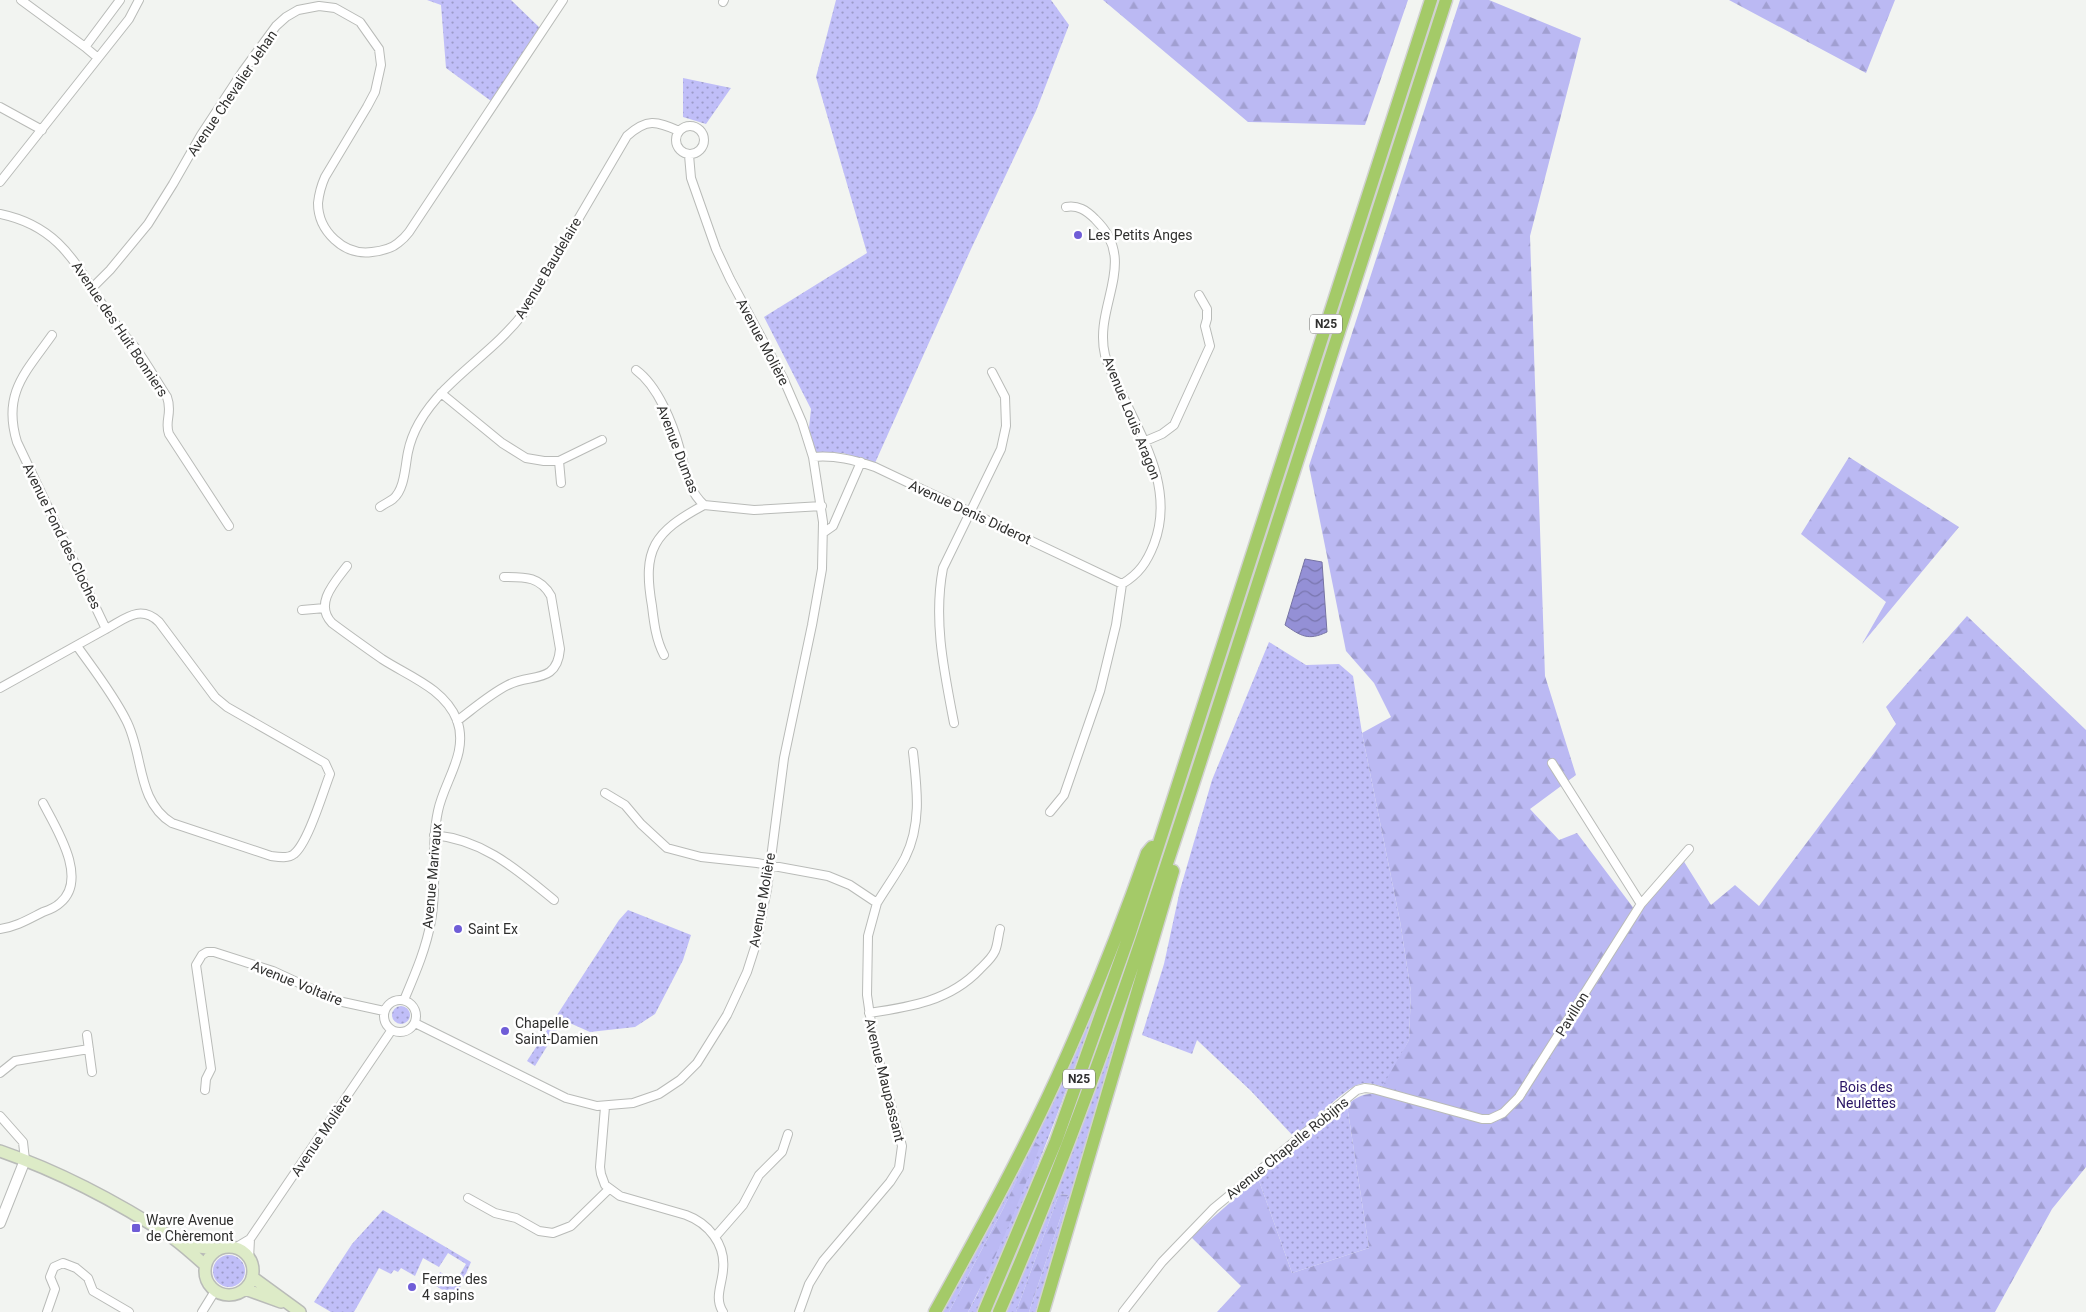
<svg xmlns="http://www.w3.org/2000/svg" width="2086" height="1312" viewBox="0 0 2086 1312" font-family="Roboto,sans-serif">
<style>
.green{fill:url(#green-dots)}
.forest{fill:url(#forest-firs)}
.water{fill:url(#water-waves);stroke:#7673a4}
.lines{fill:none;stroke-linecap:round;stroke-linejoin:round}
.minor-casing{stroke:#b9bbb8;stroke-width:10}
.tertiary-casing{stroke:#b9bbb8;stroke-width:12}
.secondary-casing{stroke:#b9bbb8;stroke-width:14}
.trunk-casing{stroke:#d1d1d1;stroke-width:15}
.minor{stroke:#fff;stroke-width:8}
.tertiary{stroke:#fff;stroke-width:10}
.secondary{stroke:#ddebc7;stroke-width:11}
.trunk{stroke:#a4ca68;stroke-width:12}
.poi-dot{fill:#6f5dd7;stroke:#fff;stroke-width:2}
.labels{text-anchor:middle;stroke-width:5;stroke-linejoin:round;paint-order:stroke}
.shield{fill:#fff;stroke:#6e6e6d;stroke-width:1}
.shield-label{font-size:12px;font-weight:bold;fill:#30302f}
.street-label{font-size:14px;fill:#30302f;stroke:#fff}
.poi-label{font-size:14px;fill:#30302f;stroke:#fff;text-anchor:start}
.park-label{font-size:14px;fill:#291465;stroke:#fff}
</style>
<defs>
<pattern id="green-dots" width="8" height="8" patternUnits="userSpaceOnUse" patternTransform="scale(1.25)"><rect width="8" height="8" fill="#c0bef8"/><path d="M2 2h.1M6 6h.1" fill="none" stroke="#9c9bc9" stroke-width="1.8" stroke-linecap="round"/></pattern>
<pattern id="forest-firs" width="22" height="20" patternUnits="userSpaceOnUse" patternTransform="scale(1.25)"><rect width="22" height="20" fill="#bbb9f3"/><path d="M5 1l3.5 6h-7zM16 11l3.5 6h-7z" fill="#a19fd1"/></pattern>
<pattern id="water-waves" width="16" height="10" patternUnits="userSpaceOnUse" patternTransform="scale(1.25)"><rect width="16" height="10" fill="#9490d6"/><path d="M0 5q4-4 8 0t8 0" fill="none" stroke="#7976ae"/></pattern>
</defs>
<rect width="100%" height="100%" fill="#f2f4f1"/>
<path class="green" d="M427,0H511L540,28L491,101L446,68L441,5Z
M836,0H1051L1069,25L1036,111L971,249L875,463L843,453L815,452L809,428L811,409L764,317L867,253L816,77Z
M1437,0H1440L1218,685V678Z
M683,78L731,88L706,124L683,117Z
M1269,642L1306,665L1339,664L1353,676L1362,733L1400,921L1411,992L1409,1040L1384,1087C1376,1085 1368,1082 1360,1084C1345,1087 1309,1125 1295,1138L1251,1091L1197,1040L1192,1054L1142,1035L1164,964L1180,890L1212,780Z
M1199,738L1202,739C1139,933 1075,1126 993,1312H990Z
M628,910L691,935L683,960L655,1014L635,1027L590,1032L563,1020L535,1066L527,1061L619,920Z
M1147,944L1038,1312H1029L1068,1195L1059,1194L1016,1312H1006L1079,1134Z
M1108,976C1067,1089 1026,1202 977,1312H968L978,1293L1035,1143L1003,1209L949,1312H941L996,1214L1036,1135L1074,1055Z
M392 1015a9 9 0 1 1 18 0a9 9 0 1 1-18 0Z
M1347,1105L1369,1248L1292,1273L1258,1178Z
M383,1210L471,1262L458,1292L451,1295L436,1286L440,1272L456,1281L466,1264L448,1253L439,1267L423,1258L415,1276L401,1268L398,1272L394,1270L391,1274L379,1268L354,1312H331L314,1302L352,1244Z
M213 1271a16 16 0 1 1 32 0a16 16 0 1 1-32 0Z"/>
<path class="forest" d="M1103,0H1408L1365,125L1248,122Z
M1460,0H1489L1581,38L1530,236L1545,676L1576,775L1530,809L1559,840L1577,833L1638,914L1645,904L1683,860L1711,905L1735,885L1759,906L1896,724L1886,707L1967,616L2086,730V1167L2052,1209L1995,1312H1217L1241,1286L1191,1237L1258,1178L1292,1273L1369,1248L1347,1105C1358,1096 1364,1093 1378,1094L1409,1040L1411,992L1400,921L1362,733L1391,717L1374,683L1346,651L1309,466Z
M1729,0H1895L1866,73Z
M1849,457L1959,527L1862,644L1886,602L1801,534Z
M1035,1142L1040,1146C1019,1203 996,1258 968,1312H949L1003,1209Z
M1059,1194L1068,1195L1029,1312H1016Z"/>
<path class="water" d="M1305,559L1322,562L1327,632C1308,641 1301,636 1285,625Z"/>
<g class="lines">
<g class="minor-casing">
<path id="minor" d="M21,0L85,47
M723,2L724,0
M98,58L85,47L120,0
M0,107L42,130
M676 140a14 14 0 1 1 28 0a14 14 0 1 1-28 0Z
M0,182L129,19L139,0
M1066,207C1078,205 1086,210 1095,219C1140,262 1093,305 1105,355C1108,367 1115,379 1120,390C1142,438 1175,489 1154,544C1147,562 1139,574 1122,584
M0,214C68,228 80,276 117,326C122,333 128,339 134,346C146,362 156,380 167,397C173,413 164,421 169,434L229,526
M93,287L110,270L148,224L173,184L201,135L243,71L276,26L286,17L298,10L319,6L335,8L360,22L379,49L381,65L375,92L367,107L325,177C321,186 319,194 318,203C318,231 344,256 372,252C381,251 391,249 398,243C402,240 406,236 409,232L563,0
M636,370C658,386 673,424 680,450C686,471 687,489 704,505L754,510L822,506
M441,393L502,443L526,458L544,461H559L602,440
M1143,442L1162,434L1174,425L1210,346L1205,326L1207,319V309L1199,295
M813,457C836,455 854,460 875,467L1122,584
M559,461L561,483
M380,507C384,504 389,502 393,499C405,489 405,466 408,452C410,442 414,432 419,423C444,379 491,355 522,315L627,136C647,118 656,121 679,131
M823,533L833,526L861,462
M347,566C334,583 314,604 332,623C348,635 365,647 382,659C408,676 444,688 457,720C469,753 444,781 438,811C430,848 438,885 431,921C426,949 415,974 404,1000
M302,610L325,608
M77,646C94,670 113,694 126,720C144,754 136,801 172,823L271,856C278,857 288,859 294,854C308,843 323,792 330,774L325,763L227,707L215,697L159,622C140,604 125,619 106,629
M664,655C656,640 654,623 652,606C642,549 654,532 704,505
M0,688L106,629L17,442C2,393 26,372 52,335
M457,721C473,709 490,694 508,685C530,673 557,685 560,649L551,596C540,576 524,577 504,577
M954,723C944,671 933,620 943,568L1001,449L1006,426L1005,397L992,372
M1552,763L1641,904
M605,793L625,805L641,824L667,848L701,857L757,863L828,876L850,885L877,903L868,936L867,995L874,1043L902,1146L899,1168L890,1182L823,1261L809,1284L799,1312
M1050,812L1064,795L1100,691L1116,625L1122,584
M434,835C484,840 516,869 554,900
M877,903C886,888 897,873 905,858C922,824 917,788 913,752
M0,929C16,927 29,919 43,912C49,910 56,907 60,903C89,879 56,828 43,803
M384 1016a16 16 0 1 1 32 0a16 16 0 1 1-32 0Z
M869,1013C910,1007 950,1001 980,969C985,964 992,958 995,951C998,944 998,936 1000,929
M415,1023L566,1098L597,1106L633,1103L659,1094L680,1080L697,1063L727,1015L747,972L756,944L767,889L784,758L812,625L822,569L823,522L813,457L802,422L783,378L730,279L716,249L691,178L689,155
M87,1035L92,1072
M0,1073L15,1061L89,1049
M205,1090L206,1079L211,1069L196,965L202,955L207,952H214L273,971L338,1001L384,1011
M605,1107L600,1167L601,1174L605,1185L620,1196L686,1215C708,1223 726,1244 723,1270C722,1285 714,1298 723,1312
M0,1116L23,1142L25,1160
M468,1198L495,1213L516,1218L539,1231L553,1233L571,1226L609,1189
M715,1237L743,1205L759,1175L782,1152L788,1134
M235,1248L250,1239L391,1031
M249,1259L250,1239
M47,1312L55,1289L50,1277L54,1267L63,1263L76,1268L88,1278L93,1291L129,1312
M202,1312L215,1291
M1123,1312L1162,1262L1214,1208L1357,1090L1365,1088L1373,1089L1482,1119H1490L1503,1113L1519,1097L1641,904L1689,849"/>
</g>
<g class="tertiary-casing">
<path id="tertiary" d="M0,1223L25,1160"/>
</g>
<g class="secondary-casing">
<path id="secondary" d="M0,1151C61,1172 119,1203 173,1238C184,1246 195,1256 205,1265
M181,1241L198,1247L218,1249
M205 1271a24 24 0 1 1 48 0a24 24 0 1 1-48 0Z
M252,1277L300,1312
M245,1289L281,1302"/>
</g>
<g class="trunk-casing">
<path id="trunk" d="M935,1312C982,1227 1029,1142 1068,1053C1097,987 1123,921 1147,853L1152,847
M984,1312L1056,1141L1130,933L1431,0
M999,1312C1090,1105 1159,891 1228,676C1301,451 1373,225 1446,0
M1043,1312L1173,871"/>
</g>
<use href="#minor" class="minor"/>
<use href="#tertiary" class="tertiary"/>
<use href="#secondary" class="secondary"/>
<use href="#trunk" class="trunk"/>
</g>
<g class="poi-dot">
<circle cx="1078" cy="235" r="5"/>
<circle cx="458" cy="929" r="5"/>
<circle cx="505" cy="1031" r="5"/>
<rect x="131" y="1223" width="10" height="10" rx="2.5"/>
<circle cx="412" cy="1287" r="5"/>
</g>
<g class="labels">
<g class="shield">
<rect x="1310" y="314.5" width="32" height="19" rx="4"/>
<rect x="1063" y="1069.5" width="32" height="19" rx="4"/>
</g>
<g class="shield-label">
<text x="1326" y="328">N25</text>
<text x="1079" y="1083">N25</text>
</g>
<g class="street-label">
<text transform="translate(232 93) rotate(-56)" y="5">Avenue Chevalier Jehan</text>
<text transform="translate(548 268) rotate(-59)" y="5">Avenue Baudelaire</text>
<text transform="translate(120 329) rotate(56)" y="5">Avenue des Huit Bonniers</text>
<text transform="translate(763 342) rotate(62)" y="5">Avenue Molière</text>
<text transform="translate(1132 418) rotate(68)" y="5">Avenue Louis Aragon</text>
<text transform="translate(678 449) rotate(69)" y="5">Avenue Dumas</text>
<text transform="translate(970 512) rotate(25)" y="5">Avenue Denis Diderot</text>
<text transform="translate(62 536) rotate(64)" y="5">Avenue Fond des Cloches</text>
<text transform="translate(432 876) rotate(-85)" y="5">Avenue Marivaux</text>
<text transform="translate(762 900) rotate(-80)" y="5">Avenue Molière</text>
<text transform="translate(297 983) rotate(22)" y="5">Avenue Voltaire</text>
<text transform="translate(1572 1014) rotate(-58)" y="5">Pavillon</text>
<text transform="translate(885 1080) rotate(76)" y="5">Avenue Maupassant</text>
<text transform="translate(321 1135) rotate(-56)" y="5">Avenue Molière</text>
<text transform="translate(1287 1148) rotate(-39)" y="5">Avenue Chapelle Robijns</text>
</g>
<g class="poi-label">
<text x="1088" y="240">Les Petits Anges</text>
<text x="468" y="934">Saint Ex</text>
<text x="515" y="1028">Chapelle<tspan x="515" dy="16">Saint-Damien</tspan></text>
<text x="146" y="1225">Wavre Avenue<tspan x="146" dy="16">de Chèremont</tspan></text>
<text x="422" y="1284">Ferme des<tspan x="422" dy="16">4 sapins</tspan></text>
</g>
<g class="park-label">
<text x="1866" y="1092">Bois des<tspan x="1866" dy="16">Neulettes</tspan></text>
</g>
</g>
</svg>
